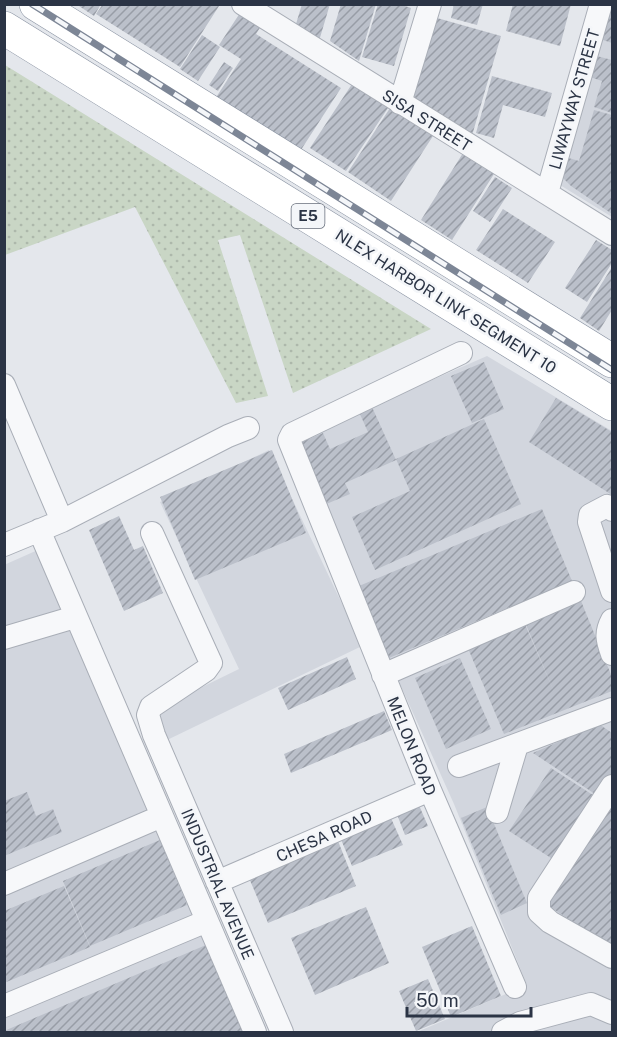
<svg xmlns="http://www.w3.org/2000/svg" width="617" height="1037" viewBox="0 0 617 1037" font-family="'Public Sans',sans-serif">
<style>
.built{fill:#d2d6de}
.grass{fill:url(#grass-dots)}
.building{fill:url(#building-hatch)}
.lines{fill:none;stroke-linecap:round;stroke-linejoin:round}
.minor-casing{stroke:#a9aeb7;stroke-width:24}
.highway-casing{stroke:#8b94a3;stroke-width:34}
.minor{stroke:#f7f8fa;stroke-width:22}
.highway{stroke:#fff;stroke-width:33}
.rail-casing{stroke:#7d8696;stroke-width:7}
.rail{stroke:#f4f6f9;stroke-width:4.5;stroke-dasharray:14;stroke-linecap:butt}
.labels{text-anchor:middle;stroke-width:5;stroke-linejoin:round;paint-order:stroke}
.shield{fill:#f4f6f9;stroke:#676e7b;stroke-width:1.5}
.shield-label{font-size:15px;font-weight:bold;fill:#2b3445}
.street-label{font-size:16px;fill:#2b3445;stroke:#f4f6f9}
</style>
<defs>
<pattern id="grass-dots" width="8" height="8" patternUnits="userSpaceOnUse" patternTransform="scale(1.5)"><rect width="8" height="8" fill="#c9d6c5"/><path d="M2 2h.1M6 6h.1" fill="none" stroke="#adb8ab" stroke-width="1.8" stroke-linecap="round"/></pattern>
<pattern id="building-hatch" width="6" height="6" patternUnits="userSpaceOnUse" patternTransform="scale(1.5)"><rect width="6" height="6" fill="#bbc0ca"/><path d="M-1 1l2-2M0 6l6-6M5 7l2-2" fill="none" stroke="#989da6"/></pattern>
</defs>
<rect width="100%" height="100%" fill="#e4e7ec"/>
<path class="built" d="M612,5V217L560,185Z
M487,356L612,431V1032H417L527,985L454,804L400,684L295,440Z
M269,450L362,646L165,741L151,712L239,669L160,502Z
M40,549L250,1032H5L4,565Z"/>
<path class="grass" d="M4,65H5L431,329L293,393L240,235L218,240L268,396L236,403L135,207L5,255Z"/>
<path class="building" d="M76,4H101L94,16Z
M103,4H217L219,6L180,67L96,14Z
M302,4H330L319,41L293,34Z
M341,4H376L359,61L330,41Z
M378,4H399L411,8L394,66L362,57Z
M454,4H483L477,25L451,18Z
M513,4H571L560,46L506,31Z
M609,12L612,14V43L600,39Z
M240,13L261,26L256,34L341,88L297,156L213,102L241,59L219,45Z
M430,16L501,36L471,139L407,95Z
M202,35L220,47L198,81L180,69Z
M593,55L612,60V113L594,107L602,81L587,76Z
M224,62L233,68L218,91L209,85Z
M492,76L552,93L545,117L503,105L494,138L476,133Z
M352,84L388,108L346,171L310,148Z
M390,108L433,136L391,201L348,172Z
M594,110L612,115V214L571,186L560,175L565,157L579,161Z
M463,153L494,174L452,240L421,220Z
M495,177L512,188L490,222L473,211Z
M503,209L555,242L528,283L476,250Z
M596,240L612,250V263L587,302L565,288Z
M612,267V310L599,331L580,318Z
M484,362L504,409L472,423L451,376Z
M556,398L612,432V495L529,442Z
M372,407L396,460L345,483L350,494L324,505L297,444L323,433L330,449L368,432L359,412Z
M484,419L521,504L375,570L352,517L410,491L396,459Z
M272,450L306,533L195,580L160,497Z
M542,509L572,581L389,658L359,586Z
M119,516L134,550L143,546L163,593L124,611L89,530Z
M579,596L612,677V691L504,734L467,646L524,622L555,694L524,620Z
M347,657L356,679L288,710L278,688Z
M460,658L491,729L446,749L415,678Z
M384,711L392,730L291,773L284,754Z
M599,724L612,733V774L598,796L533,753Z
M551,768L596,797L554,860L509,831Z
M27,792L36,816L53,809L62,832L4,856V801Z
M612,796V947L544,903Z
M418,803L428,826L405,835L396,812Z
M487,807L527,903L501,915L461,818Z
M390,816L403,845L352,866L340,837Z
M160,840L187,905L90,946L63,881Z
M338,841L356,886L268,923L249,878Z
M64,886L90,947L4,983V911Z
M366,907L389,963L315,995L291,938Z
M472,926L501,996L451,1017L422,947Z
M206,945L243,1032H4V1031Z
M428,979L445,1019L416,1031L399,991Z"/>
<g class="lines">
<g class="minor-casing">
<path id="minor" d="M243,4L612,234
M400,103L430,4
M547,193L601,4
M461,353L292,434L289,440L430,790L515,987
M4,385L62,521
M612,510L607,506L590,515L589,522L612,591
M39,530L255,1032
M152,533L211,663L206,670L151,707L148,715L154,735L282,1032
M4,545L62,521L228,436L248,428
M612,620C605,633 607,640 612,654
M4,638L75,617
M383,675L574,592
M459,766L612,709
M612,786L539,898V912L550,922L612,957
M497,812L517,745
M217,882L430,790
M4,884L162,816
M4,1006L207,921
M503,1032L520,1023L591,1004L612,1013"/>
</g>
<g class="highway-casing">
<path id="highway" d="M36,4L612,361
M4,28L612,404"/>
</g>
<use href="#minor" class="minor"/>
<use href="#highway" class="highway"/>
<g class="rail-casing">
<path id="rail" d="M32,4L612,370"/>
</g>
<use href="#rail" class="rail"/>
</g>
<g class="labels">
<rect class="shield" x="291.5" y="204" width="33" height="24" rx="4.5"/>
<g class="shield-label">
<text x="308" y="221">E5</text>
</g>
<g class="street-label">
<text transform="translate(574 99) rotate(-74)" y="6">LIWAYWAY STREET</text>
<text transform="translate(427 120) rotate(32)" y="6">SISA STREET</text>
<text transform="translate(446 301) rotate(32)" y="6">NLEX HARBOR LINK SEGMENT 10</text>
<text transform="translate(412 746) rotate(68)" y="6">MELON ROAD</text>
<text transform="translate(324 836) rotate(-24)" y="6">CHESA ROAD</text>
<text transform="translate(218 884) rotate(67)" y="6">INDUSTRIAL AVENUE</text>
</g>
</g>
<rect width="617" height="1037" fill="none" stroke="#2b3445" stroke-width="12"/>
<path d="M407 1007v9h124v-9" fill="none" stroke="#2b3445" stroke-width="3"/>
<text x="416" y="1007" font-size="18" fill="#2b3445" stroke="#f4f6f9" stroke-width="4.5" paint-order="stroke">50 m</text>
</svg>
